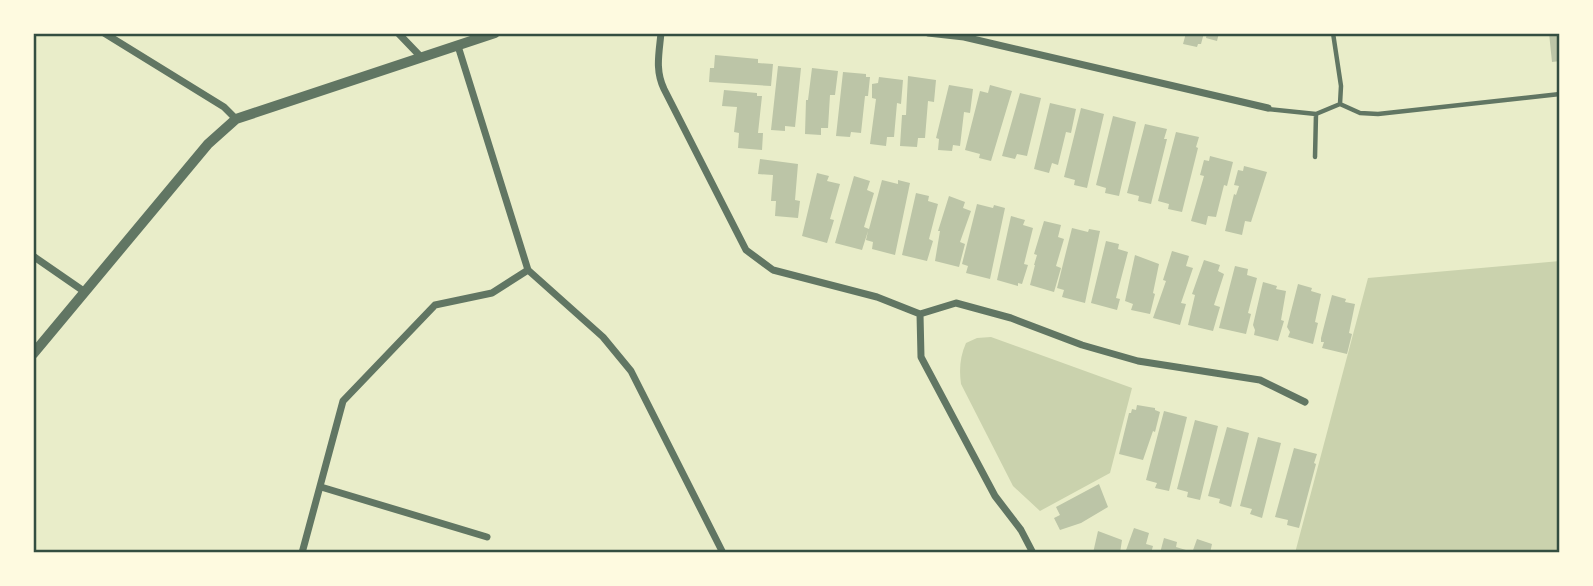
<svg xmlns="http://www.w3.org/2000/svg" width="1593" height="586" viewBox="0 0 1593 586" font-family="'Libre Baskerville',serif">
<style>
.green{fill:#cad2ad}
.building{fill:#bcc5a7}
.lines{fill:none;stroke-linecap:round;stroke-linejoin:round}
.service{stroke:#617663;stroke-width:4.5}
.minor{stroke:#617663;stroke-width:7}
.tertiary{stroke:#617663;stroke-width:10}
.neatline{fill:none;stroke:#344e41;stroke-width:2.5}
</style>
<rect width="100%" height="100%" fill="#e9edc9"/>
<path class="green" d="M1560,261V553H1295L1368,278Z
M991,337L1132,388L1110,473L1040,511L1013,486L961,384C959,370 960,356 966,343L977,338Z"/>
<path class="building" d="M1186,33H1204L1201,44H1198L1197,47L1183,44Z
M1207,33H1219L1217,41L1206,38Z
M1549,33H1560V61L1552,62Z
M715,55L758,59V63L773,64L771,86L709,82L710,68H714Z
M778,66L801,68L795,127L785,126V131L771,130Z
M812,68L838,71L835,95H830L828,128H821V135L805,134L806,100H808Z
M843,72L866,74V77H870L868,96H865L861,133L851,132L850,137L836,136Z
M908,76L936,80L934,102L928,101L925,138H918L917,147L900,146L902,115H906Z
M879,77L903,80L901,104L897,103L894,137H887L886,146L870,144L876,99L872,98V84L878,83Z
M949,85L973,89L970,113L964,112L960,146L953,145L952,151L938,150L939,139L936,138Z
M990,85L1012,91L991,161L979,158L980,154L965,150L980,91L988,93Z
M724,90L757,93V96H762L758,133H763L762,150L738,148L739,133L734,132L737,107L722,106Z
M1020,93L1041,98L1027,156L1017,154L1015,159L1002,156Z
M1050,103L1076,109L1071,133L1066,132L1058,165L1052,163L1049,173L1034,169Z
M1081,108L1104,114L1087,188L1074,185L1075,180L1064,177Z
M1113,116L1136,122L1119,196L1105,193L1106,188L1096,185Z
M1145,124L1167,129L1164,139H1167L1151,204L1138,201L1139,196L1127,193Z
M1176,132L1199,137L1196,147L1198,148L1182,212L1168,209L1169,204L1158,201Z
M1210,156L1233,162L1227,186L1224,185L1216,217L1208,216L1206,225L1191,221L1204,176L1200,175L1204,160L1209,161Z
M760,159L798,164L795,200L800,201L798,218L775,216L776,201H771L773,175L758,174Z
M1244,166L1267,172L1251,222L1245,221L1242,235L1225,231L1234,194L1236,195L1239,186L1234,185L1238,170L1243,171Z
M817,173L829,176L827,181L840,184L830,219L834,220L827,243L802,236Z
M854,176L870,181L867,190L874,193L864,227L869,229L882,180L898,184V180L910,183L895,255L872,249L873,242L866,240L868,231L862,250L835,243Z
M916,193L929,196L928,201L938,204L929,239L933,241L927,261L902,255Z
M949,196L965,202L963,208L971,211L960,242L965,244L959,267L935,261L940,231H938Z
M977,204L993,208L994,205L1005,208L990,279L966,273L968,266L962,264Z
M1011,216L1025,220L1023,225L1033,228L1024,264L1028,265L1022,284L1018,283V286L997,280Z
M1044,221L1061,225L1058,237L1064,239L1056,266L1061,268L1054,292L1030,285L1035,265H1034L1037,255L1034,254Z
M1072,228L1088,232L1089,229L1100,231L1085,303L1062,297L1064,290L1057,288Z
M1106,241L1119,244L1118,249L1128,252L1116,298L1120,299L1117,310L1091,303Z
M1172,251L1189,256L1186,266L1193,268L1181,303L1186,304L1180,325L1153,318L1166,281L1163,280Z
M1135,255L1159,264L1153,293L1155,294L1150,314L1131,310L1133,304L1125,301Z
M1204,260L1220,265L1218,271L1224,274L1214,305L1220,307L1213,331L1188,325L1195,295L1192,294Z
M1235,266L1248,269L1247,275L1257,278L1248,313L1251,314L1246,334L1219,328Z
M1263,282L1277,286L1276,289L1286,291L1281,320L1284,321L1278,341L1254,335L1255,330L1253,325Z
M1298,284L1312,288L1311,291L1321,294L1315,322L1318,323L1313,344L1288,337L1290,332L1287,327Z
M1332,295L1346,299L1345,302L1355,304L1349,333L1352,334L1347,354L1322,348L1324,342H1321V338Z
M1137,405L1155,408V410L1160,412L1155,432L1153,431L1143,460L1119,454L1129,413H1131L1132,409L1136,410Z
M1164,411L1187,417L1169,491L1155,488L1157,483L1146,480Z
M1195,420L1218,426L1200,500L1187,497L1188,492L1177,489Z
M1227,427L1249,433L1231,507L1219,503L1220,499L1208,496Z
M1258,437L1281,443L1262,518L1250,514L1252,509L1240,506Z
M1294,448L1317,454L1314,463L1316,464L1299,528L1287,525L1288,520L1275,517Z
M1099,484L1108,507L1081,523L1060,530L1054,518L1060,515L1056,507Z
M1134,528L1149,533L1146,544L1153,546L1151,553H1125Z
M1098,531L1122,540L1120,553H1093Z
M1164,538L1177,542L1176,547L1186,550L1185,553H1160Z
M1197,539L1212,544L1210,553H1192Z"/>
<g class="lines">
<path class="service" d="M1333,33L1341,86L1340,104
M1268,109L1316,114L1340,104L1360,113L1378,114L1560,94
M1315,157L1316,114"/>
<path class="minor" d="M104,33L224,107L236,119
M398,33L421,57
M661,33C659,54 655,70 664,89L746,250L773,270L877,297L920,314L956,303L1011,318L1082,345L1138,361L1260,380L1305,402
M928,33L964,37L1268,108
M458,46L528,270L603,337L631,371L723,553
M33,256L85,292
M920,314L921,357L995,496L1021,530L1033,553
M321,487L487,537
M302,553L343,401L435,305L492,293L528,270"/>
<path class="tertiary" d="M33,354L208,144L236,119L495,33"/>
</g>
<rect width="1593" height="586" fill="none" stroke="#fefae0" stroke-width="70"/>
<rect x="35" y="35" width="1523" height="516" class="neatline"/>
</svg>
